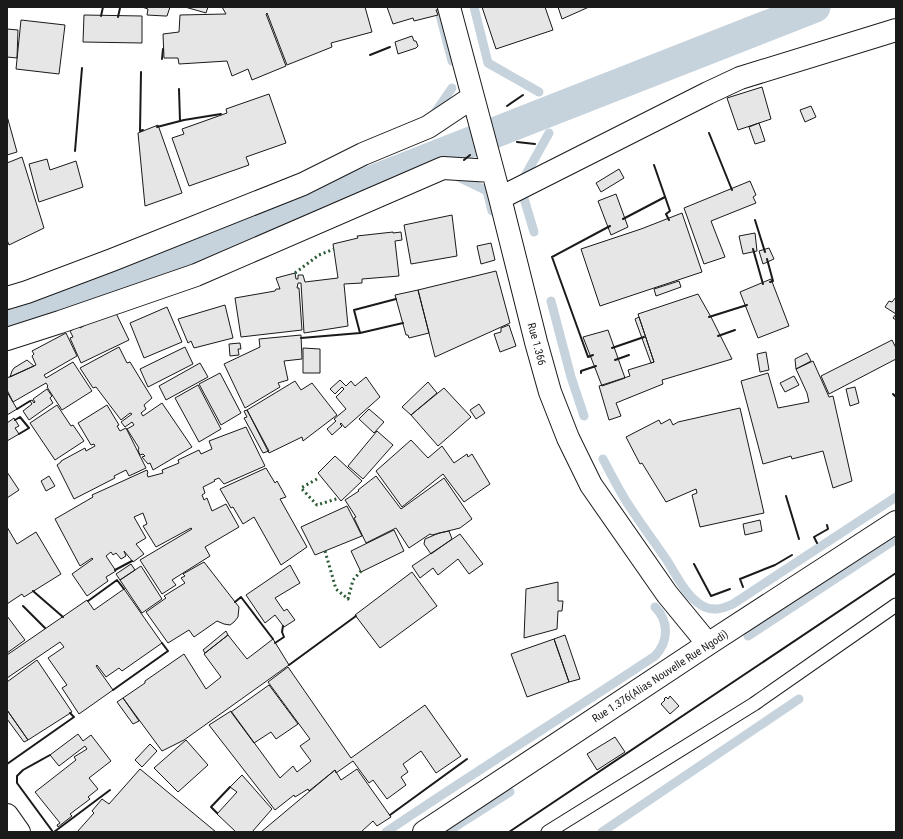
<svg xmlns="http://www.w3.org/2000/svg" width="903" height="839" viewBox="0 0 903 839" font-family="'Roboto Condensed',sans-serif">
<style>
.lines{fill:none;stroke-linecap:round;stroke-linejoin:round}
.stream{stroke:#c6d2dc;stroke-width:9}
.canal{stroke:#c6d2dc;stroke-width:31}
.building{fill:#e6e6e6;stroke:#1a1a1a}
.service-casing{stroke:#1a1a1a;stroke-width:15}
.minor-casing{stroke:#1a1a1a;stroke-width:24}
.service{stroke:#fff;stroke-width:13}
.minor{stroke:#fff;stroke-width:22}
.hedge{stroke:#2b5a34;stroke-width:3;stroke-dasharray:2 3;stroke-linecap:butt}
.wall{stroke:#1a1a1a;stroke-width:2}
.labels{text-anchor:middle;stroke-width:3;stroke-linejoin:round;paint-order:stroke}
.street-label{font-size:11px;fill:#1a1a1a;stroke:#fff}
</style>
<rect width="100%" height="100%" fill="#fff"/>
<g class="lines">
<path class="stream" d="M438,7L452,61
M474,7L488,63L539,92
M432,117L452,88
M454,175L487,191L492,211
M534,232L520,185L549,133
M551,301L571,377L584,416
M603,459C611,474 619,490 628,504C640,523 654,541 666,559C676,574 685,595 701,605C712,612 722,609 733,604L896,497
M748,636L896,539
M386,832C475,772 566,715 655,656C669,641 669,621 655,607
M447,832L510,792
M602,832L799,699"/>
<path class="canal" d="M7,324L815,7"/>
</g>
<path class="building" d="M142,7H170L167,16H165L147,15L148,9Z
M185,7H208L206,13Z
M222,7H365L372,32L331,43L332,47L287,65L267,13L266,14L286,66L252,80L248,69L232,76L227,61L179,64L178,58H164L163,34L179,32L180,15L226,14Z
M387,7H439L440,9L436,10L438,15L414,21L413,18L393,24Z
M482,7H545L553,30L496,49Z
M558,7H589L562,19Z
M84,15L142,16V43L83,42Z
M21,20L65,25L59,74L16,69Z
M7,29L18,30L17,58L7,57Z
M412,36L414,41H416L418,46L416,48L398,54L395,42Z
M762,87L771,119L738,130L727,98Z
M269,94L286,143L246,157L249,165L189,186L172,138L184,134L182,129L227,113L226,109Z
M811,106L816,117L805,122L800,110Z
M7,116L17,152L7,155Z
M759,123L765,141L755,144L749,127Z
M158,125L182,193L145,206L138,133Z
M22,157L44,228L9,245L7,240V163Z
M47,159L50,170L76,161L83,187L39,202L29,164Z
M619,169L624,178L601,192L596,183Z
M750,181L756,195L753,197L756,203L711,221L725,257L704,264L684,208Z
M616,194L628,227L611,235L598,201Z
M682,213L702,272L600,306L581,249L641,229Z
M452,215L457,256L411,264L404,225Z
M393,232V233L401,232L402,240L395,241L399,276L362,279V283L344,284L348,326L304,333L301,283H298L297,288H299L302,330L241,337L235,298L275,291L276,289H280L276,278L295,273L296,279H298V275H303L305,282L338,278L333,244L358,238L357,236Z
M755,233L757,251L743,254L739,236Z
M491,243L495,260L481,264L477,246Z
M769,248L774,259L763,264L759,251Z
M496,271L510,323L435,357L418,290Z
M771,279L789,326L758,338L740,292Z
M679,281L681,287L656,296L654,289Z
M418,290L429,333L409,338L408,335H406L395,295Z
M698,294L711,317L732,359L662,380L663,384L616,403L621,416L609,420L599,386L630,376L628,370L654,362L638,314Z
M896,297V320L893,318L896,314L885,307L889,301L892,302Z
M225,305L233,338L194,348L191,341L188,343L178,319Z
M167,307L182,342L144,358L130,323Z
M114,309L129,340L81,363L70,338L73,337L70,331L79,326L80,328Z
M639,317L654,362L651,363L635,319Z
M509,325L516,346L500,352L494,334L501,332V328Z
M608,330L625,378L602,386L583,337Z
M66,333L77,356L44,375L46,378L73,362L92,391L62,410L47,387L48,386L46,383L13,402L7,390V378L36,365L32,356L34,354L32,351Z
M301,335L302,359L284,361L288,380L278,383L280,387L245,408L224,364L260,347L259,339Z
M892,340L896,348V359L829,394L821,376Z
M240,343L241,349H238L239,355L230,356L229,344Z
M119,347L127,363L130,362L152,398L144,405L146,409L141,413L143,416L162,403L192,447L153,470L150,463L148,464L142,457L145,456L143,454L140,455L138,450L139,448L127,429L134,425L132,422L125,427L121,422L132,414L130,413L121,420L96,387L93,388L80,368Z
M185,347L193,364L148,387L140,369Z
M303,348L320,349V373H303Z
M766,352L769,370L760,372L757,354Z
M807,353L811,361L796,369L795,359Z
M27,360L34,366L10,377L12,371L14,368Z
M813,361L829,397L833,396L852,481L833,488L823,451L792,459L791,456L763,464L741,381L768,373L778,408L809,402L807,393L796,369Z
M200,363L208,377L166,400L159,386Z
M220,373L241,413L221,425L199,384Z
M794,376L799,385L785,392L780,383Z
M366,377L380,397L345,428L341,423L340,424L342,426L332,435L327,429L336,421L334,419L346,409L336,397L344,389L342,387L335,394L330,389L340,380L346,386L351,381L355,386Z
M295,381L301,390L312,383L337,415L303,441L302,437L269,453L247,410Z
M428,382L437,393L411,415L402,407Z
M198,385L221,429L199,442L175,398Z
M855,387L859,403L850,406L846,389Z
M444,388L471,417L438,446L411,415Z
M47,389L52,396L50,398L53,403L29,420L23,411L32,404L30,401L32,400L34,403L35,402L33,399Z
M7,392L17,409L7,415Z
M479,404L485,413L476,419L470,410Z
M57,405L71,426L73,425L84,441L55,460L30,423Z
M107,405L119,425L117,426L120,431L126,428L146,468L129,476L126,470L114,476L115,478L74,499L57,465L61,462V461L85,448L86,451L95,446L94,444L91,445L78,423Z
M740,408L764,513L700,527L692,495L697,493L696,489L666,502L642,463L640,464L626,437L659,420L661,424L670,419L673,425L678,422Z
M369,409L384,422L374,433L359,419Z
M247,410L269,451L263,453L244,418L247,417L244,411Z
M14,418L19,426L15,428L19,434L7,441V423Z
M246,427L265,466L224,484L219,478L214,480L215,481L203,487L205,493L202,495L204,500L207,498L212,511L226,504L239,527L205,547L210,556L172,580L176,585L162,594L140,560L192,529L191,528L156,547L143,526L147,524L143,513L134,517L146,538L136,544L144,554L133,562L124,551L126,556L121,559L116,553L113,555L111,552L106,556L116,571L106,577L108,581L87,596L72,574L93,559L92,558L80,566L55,519L93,497L92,495L147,470L148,473L147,474L148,477L163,473L162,470L179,463L178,460L199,450L201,454L212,449L209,441Z
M377,431L393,445L363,479L348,466Z
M411,440L428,458L442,446L454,463L467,454L468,457L472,454L490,484L464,502L443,474L402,507L376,471Z
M335,456L362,481L341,501L318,473Z
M266,468L275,483L277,481L286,497L280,499L307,547L281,565L254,517L243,524L233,507L231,508L220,489Z
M7,472L19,490L7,498Z
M49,476L55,486L46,491L41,481Z
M376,476L401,509L444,478L472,519L460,528L432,535L430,534L409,548L396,528L366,543L354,518L356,517L345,500L359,491L358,490Z
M347,506L362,536L315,555L301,527Z
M760,520L762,531L745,535L743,524Z
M7,527L17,544L36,532L61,574L24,597L22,594L7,604Z
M394,530L404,551L361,572L351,551Z
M449,531L452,539L431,554L424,544L425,539L439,533Z
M460,534L483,564L469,574L458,559L438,575L433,568L420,578L412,566Z
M204,562L239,607L238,617L234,622L230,625L224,624L217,621L194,637L189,630L168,643L146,612L166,598L164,596L185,583L181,578L185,576L183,574Z
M131,564L135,570L120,580L116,574Z
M290,565L300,583L275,598L284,611L287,609L295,620L284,627L275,615L265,623L246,595Z
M141,566L162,599L142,613L120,580Z
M412,572L437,606L380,648L355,615Z
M558,582V601H563L562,611H558L557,629L524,638L526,589Z
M124,589L162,643L122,671L119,668L106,677L97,665L96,666L113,690L79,714L62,688L67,685L48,658L64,647L60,642L7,678V655L87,600L94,610Z
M7,616L25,640L7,653Z
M226,631L228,635L205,653L203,650Z
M228,635L247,659L273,639L289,665L184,740L162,751L123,698L145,683V681L184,654L206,689L221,677L204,654Z
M565,635L580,679L569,682L554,639Z
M554,639L569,682L527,697L511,654Z
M37,660L72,712L28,740L7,710V682Z
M288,667L351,758L425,705L461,756L436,773L421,751L403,764L408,772L401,777L406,785L387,799L373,780L369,783L353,761L336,773L335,770L309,791L308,789L295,797L294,795L275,810L209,725L231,711L280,778L293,766L297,772L311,761L300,746L310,739L268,682Z
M269,685L298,724L276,739L271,732L254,743L231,712Z
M670,696L679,706L670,714L661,704L665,700L664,699L666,697L668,699Z
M123,698L139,721L133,724L117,702Z
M7,710L28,740L24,742L7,719Z
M78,734L83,741L91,735L111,761L89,778L98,789L88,797L90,799L70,814L72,816L58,827L57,825L60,823L35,792L76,760L74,757L87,749L85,746L59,766L50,755Z
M615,737L625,752L597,770L587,754Z
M186,740L208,765L178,792L154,768Z
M150,744L157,751L142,767L135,760Z
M140,769L216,832H77L94,813L92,811L102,799L109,804Z
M357,769L391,817L377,826L373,821L361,832H261L335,770L341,780Z
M242,775L272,809L252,832H236L217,814L237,792L230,787Z"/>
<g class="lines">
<g class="service-casing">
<path id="service" d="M548,832L754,704L896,605"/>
</g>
<g class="minor-casing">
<path id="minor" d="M449,7L500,198L536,342L550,392L568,438L591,485L667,594L708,644
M500,198L708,93L740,78L896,30
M7,298L27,292L112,260L303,184L363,154L428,127L473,97
M7,339L60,322L196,275L443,168L492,171
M7,815L19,832
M424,832L708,644L896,522"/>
</g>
<use href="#service" class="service"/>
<use href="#minor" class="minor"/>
<path class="hedge" d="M295,273L319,255L334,249
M317,479L301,488L317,505L339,498
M325,551L336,589L348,599L353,580L361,571"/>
<path class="wall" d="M101,16L103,7
M118,17L120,8
M370,55L390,47
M162,59L163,49
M141,72L140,131L143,130
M179,89L180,121
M507,106L523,95
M157,127L184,120L221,114
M709,133L732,190
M517,142L535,144
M75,151L82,68
M464,160L470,155
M654,165L670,211L666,214L669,220
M623,219L665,197
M755,220L765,252
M753,249L763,284
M767,259L773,281L770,282
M709,317L747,305
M360,333L354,310L396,299
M718,336L735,330
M301,338L360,333L403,323
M612,348L644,337
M593,355L588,357L552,257L610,226
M615,360L629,355
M581,373V371L596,366
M893,394L896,397
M17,409L30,401
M15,420L20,417L29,428L19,434
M786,496L799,539
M817,543L814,537L828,529L827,525
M694,564L711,596L730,589
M115,570L132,561
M743,587L740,579L775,565L792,555
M33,591L63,617
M88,601L117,580L124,589
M235,602L241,597L273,639
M23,606L45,628
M275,643L284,637L282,632L283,626
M289,665L356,616
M113,690L168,651L162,643
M50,755L23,770L17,776V783L53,832
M7,764L74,717L70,713
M217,813L211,807L230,787
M390,815L467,759
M54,832L110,790
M509,832L896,573"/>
</g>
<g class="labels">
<g class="street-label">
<text transform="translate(537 344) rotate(75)" y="4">Rue 1.366</text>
<text transform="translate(660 676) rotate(-33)" y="4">Rue 1.376(Alias Nouvelle Rue Ngodi)</text>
</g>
</g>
<rect width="903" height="839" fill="none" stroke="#1a1a1a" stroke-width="16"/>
</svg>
